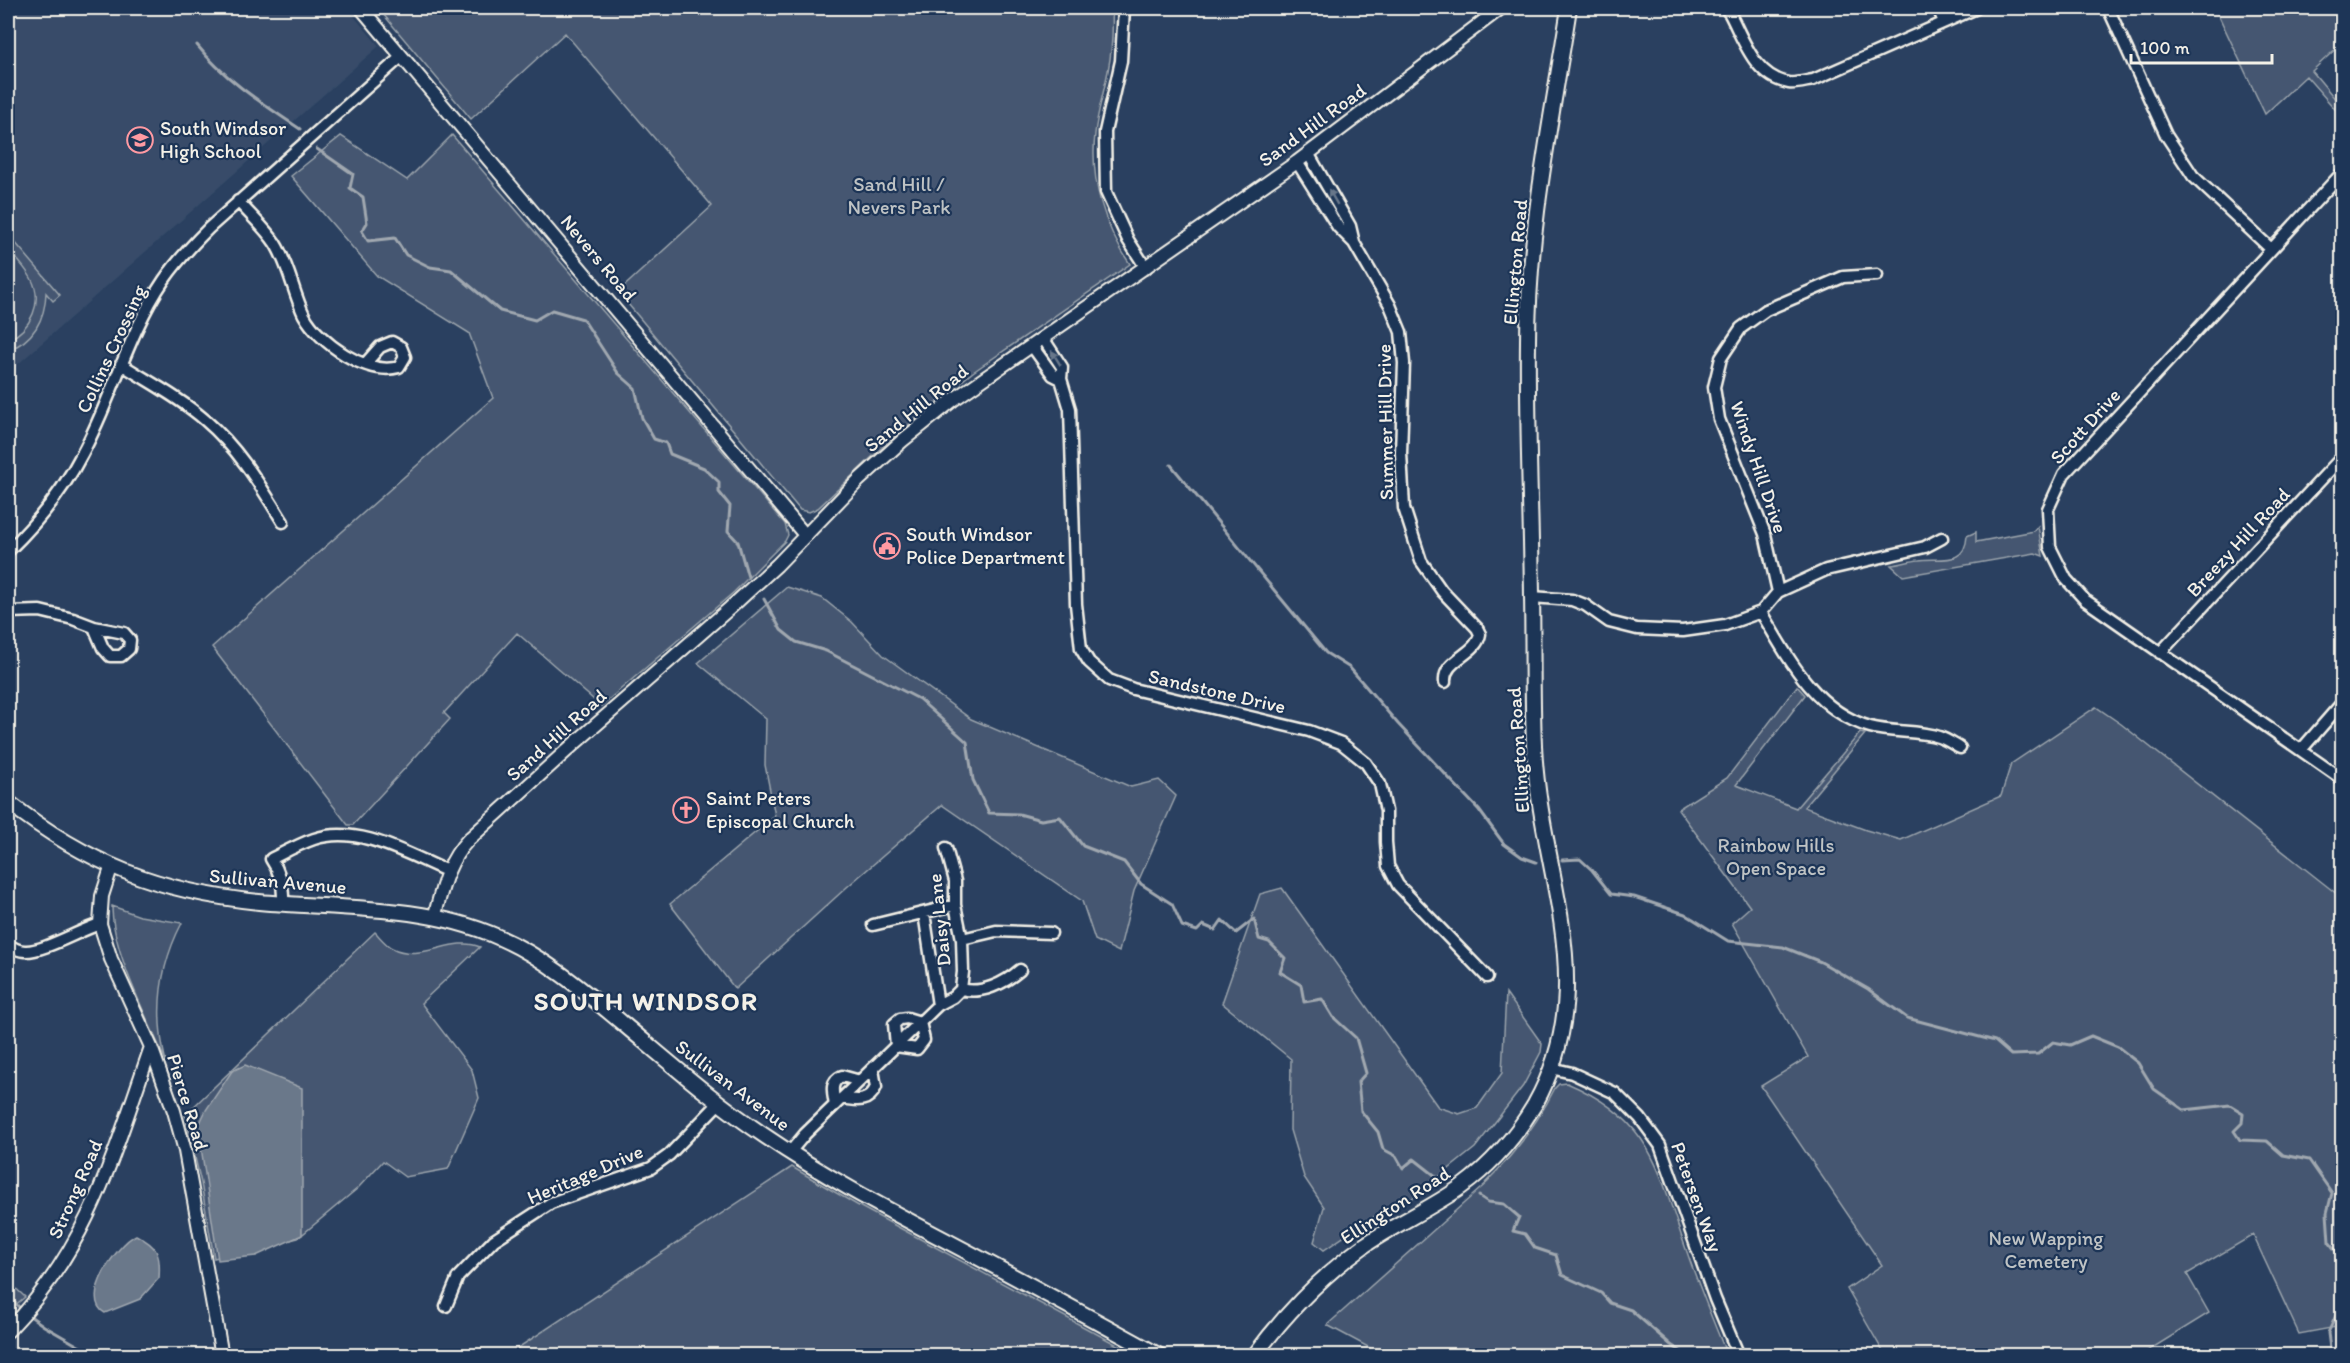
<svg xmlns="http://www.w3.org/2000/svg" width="2350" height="1363" viewBox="0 0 2350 1363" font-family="Itim,sans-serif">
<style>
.built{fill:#374c69}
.green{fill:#445771;stroke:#9ca4ac;stroke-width:1.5}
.water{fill:#6a788a;stroke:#a1a8b0;stroke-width:1.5}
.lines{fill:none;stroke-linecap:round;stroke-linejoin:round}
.stream{stroke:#a1a8b0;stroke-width:3}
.minor-casing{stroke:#f4f1e8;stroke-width:15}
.tertiary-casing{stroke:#f4f1e8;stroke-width:16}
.secondary-casing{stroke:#f4f1e8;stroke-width:18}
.minor{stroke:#1d3557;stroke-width:10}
.tertiary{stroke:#1d3557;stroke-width:12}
.secondary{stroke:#1d3557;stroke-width:14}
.oneway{fill:#68778a}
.labels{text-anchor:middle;stroke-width:4.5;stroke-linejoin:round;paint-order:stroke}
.street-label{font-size:20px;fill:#f4f1e8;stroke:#1d3557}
.poi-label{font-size:20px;fill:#f4f1e8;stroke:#1d3557;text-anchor:start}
.park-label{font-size:20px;fill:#bfc3c4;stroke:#1d3557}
.district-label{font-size:26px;font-weight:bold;letter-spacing:1.5px;fill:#f4f1e8;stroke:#1d3557}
</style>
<rect width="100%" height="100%" fill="#2a4060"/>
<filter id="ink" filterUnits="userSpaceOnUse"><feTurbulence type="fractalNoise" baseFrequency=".0167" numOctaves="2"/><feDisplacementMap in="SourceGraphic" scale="12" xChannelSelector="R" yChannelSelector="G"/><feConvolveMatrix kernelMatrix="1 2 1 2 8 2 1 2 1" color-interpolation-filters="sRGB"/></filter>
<g filter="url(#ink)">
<path class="built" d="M8,8H347L379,46L8,373Z"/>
<path class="green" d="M378,8H1112C1113,28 1112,51 1108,71C1104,92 1097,113 1095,134C1090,181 1104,226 1130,264L973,372L889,441L818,508L809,512L800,510L618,292L712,206L565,33L471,119Z
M2208,8H2342V43L2312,71L2342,107V117L2306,76L2265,114L2216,10L2206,14Z
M452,135L785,524L788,535L785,541L734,592L601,706L517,633L444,713L450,719L353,825H348L212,647L493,398L469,333L377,276L291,176L341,136L407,180Z
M8,234L60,295L53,301L46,293C45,320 33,341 8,350V340C31,329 44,302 31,278C25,267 16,258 8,249Z
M2038,526L2043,556L2035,553L1903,576L1891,565C1900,564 1910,561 1919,560C1940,557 1965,567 1967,536L1976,532V542L2034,531Z
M787,587L822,598L852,622L883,655L971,719L1131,787L1159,780L1176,796L1134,891L1119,952L1095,940L1082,901L942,805L847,887L735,989L670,904L775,816L765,765L766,719L698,663Z
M1797,686L1805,695L1736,785L1796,808L1860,733L1865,734L1804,807L1866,830L1901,840L2001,796L2011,764L2096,707L2121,724L2342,898V1326L2299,1334L2253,1235L2187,1274L2209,1313L2141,1355H1885L1847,1289L1882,1265L1761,1086L1808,1057L1732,923L1750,907L1678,809L1727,778Z
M1282,888L1438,1107L1459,1114L1477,1108L1502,1073L1506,993L1542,1044L1541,1052L1523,1086L1475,1148L1411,1199L1370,1219L1324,1250L1314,1242L1324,1207L1304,1177L1290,1130L1291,1059L1222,1003L1260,894Z
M112,906L140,916L182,923C159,967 154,1014 166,1062C148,1018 112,953 112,906Z
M375,932C380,937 386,945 392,948C421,963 453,935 480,947L421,1003L472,1070L479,1098L448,1169L405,1177L383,1161L358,1188L298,1238L214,1258L201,1183L185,1115Z
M1567,1083C1654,1120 1658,1171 1687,1252C1699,1287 1713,1321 1727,1355H1383L1327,1325L1490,1180L1485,1183C1514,1155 1537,1124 1555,1088L1559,1084Z
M792,1167L857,1205L1136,1355H507Z
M8,1281L25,1297L8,1311Z"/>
<path class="water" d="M245,1065L302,1088V1235L256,1256L218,1260L198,1127L206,1110L232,1071Z
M136,1235C157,1246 161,1253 159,1278L140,1299L105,1313C79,1299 117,1244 136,1235Z"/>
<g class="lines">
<path class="stream" d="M174,8L177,12
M197,45C225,80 263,104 300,129
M317,149L353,174L350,188L363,197L367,223L362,231L368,241L395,238L406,255L430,267L451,270L500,311L535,320L552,310L583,319L618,373L635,388L642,418L654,439L666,443L670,454L704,468L719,482V492L730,506L728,531L738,542L748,577
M1171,465L1326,653L1350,668L1398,724L1479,810L1504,844L1522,857L1536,862
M764,599L781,630L796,642L826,651L919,699L967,742L973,780L989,813L1019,814L1041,820L1060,817L1083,846L1124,862L1141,884L1172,904L1182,926L1197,931L1203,925L1215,930L1222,920L1236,933L1254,919L1259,939L1269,942L1285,958L1280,972L1301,985L1304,1002L1322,999L1333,1017L1356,1038L1366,1073L1358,1082L1361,1111L1378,1132L1383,1149L1396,1156L1403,1168L1414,1159L1437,1177
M1562,860L1580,859L1592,870L1611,894L1634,897L1685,914L1728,941L1783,947L1821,962L1868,989L1907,1018L1995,1041L2011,1055L2038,1054L2053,1042L2070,1045L2091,1036L2118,1047L2138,1063L2154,1089L2184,1110L2230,1105L2243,1113L2242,1123L2234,1131L2240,1140L2267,1141L2283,1155L2309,1160L2332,1193L2327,1213L2329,1242L2342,1259
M1479,1196L1488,1202L1504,1204L1519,1217L1513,1231L1525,1234L1535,1248L1556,1255L1562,1275L1601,1293L1610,1303L1631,1310L1671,1345L1688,1356
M2342,1263L2339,1274L2342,1281
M8,1303H15L21,1309
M26,1313L44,1326L96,1356
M2331,1356L2328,1333L2342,1302"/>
<g class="minor-casing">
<path id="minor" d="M1124,8L1121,61L1105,132L1106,192L1128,240L1146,268
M1725,8L1730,14C1744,41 1755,77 1789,83C1796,84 1806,81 1813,80L1977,8
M1938,8L1944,22
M2108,8L2166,135L2193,176L2271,249
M1308,153L1350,226L1354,243L1390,305L1401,332L1404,363L1401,453L1404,508L1421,561L1442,591L1477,628L1480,634C1477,655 1443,659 1445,682
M1297,162L1338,227L1353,242
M2342,173L2064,474L2048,509L2050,547L2066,579L2085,600L2342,779
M238,201C250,215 265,228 275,243C289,265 293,292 304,315C319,343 367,376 399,367L405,357L401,347L392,342L380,347L365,364
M1043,338L1062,367L1061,379L1070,409L1076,604L1081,649L1089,662L1109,680L1133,689L1309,731L1341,743L1366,763L1380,784L1386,811V842L1388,866L1398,885L1487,977
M1032,346L1053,375L1061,379
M121,364C149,382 180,398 205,420C239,449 260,485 283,522
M8,551C38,522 63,491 82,454C113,397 128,333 164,280C177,261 193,244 209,228L401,57
M1778,592L1765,534L1719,419L1714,387L1721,358L1741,328L1766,310L1843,277L1877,275
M1532,597L1572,600L1585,605L1609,622L1637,629L1683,631L1725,625L1761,612L1778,592L1826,570L1925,547L1942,538
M8,612L40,611L73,619L94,627L124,633L130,640L129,649L121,656H110L103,648L94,627
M1761,612C1788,658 1815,711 1870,727C1892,733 1919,730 1939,737C1946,739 1953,744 1960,748
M2160,653L2342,457
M2301,750L2342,703
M946,848L955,881V905L962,939L963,972L961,989
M283,903C284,887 280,872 271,859C285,852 299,844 314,839C358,824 407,854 447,871
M924,913L938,1005
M873,925L955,905
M962,939L996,931L1051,933
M8,944C13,948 19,951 25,951C43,952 80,930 100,924
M961,989C981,995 1005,983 1020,970
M907,1018L920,1022L924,1040L917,1049L896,1046L894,1024L900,1019Z
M1551,1068L1572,1073L1615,1093L1640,1118L1660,1145L1715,1299L1739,1356
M842,1098C857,1101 869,1103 876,1087L873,1069
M835,1105C833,1093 829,1082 842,1076L860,1081
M790,1152L805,1134L938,1005L953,997L961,989
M446,1306L458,1277L494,1240L551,1203L651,1168L669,1155L719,1103"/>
</g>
<g class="tertiary-casing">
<path id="tertiary" d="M361,8L805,535
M111,868L102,896L100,924L111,959L151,1047L174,1111L185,1151L222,1356
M434,918C442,889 447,862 468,840L574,744L730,608L777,565L859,480L902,441L953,400L1297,162L1501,8
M8,1331C90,1246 113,1155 151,1047"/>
</g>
<g class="secondary-casing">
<path id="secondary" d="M8,802C87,864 159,892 259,902C338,909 424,904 498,937C544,957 583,990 621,1022C668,1061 714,1102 765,1136C828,1179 896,1214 964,1250C1030,1285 1095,1320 1160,1356
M1254,1356C1286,1313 1321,1276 1365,1245C1395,1224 1430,1209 1461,1187C1491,1165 1516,1136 1535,1104C1603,982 1539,872 1534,745C1532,696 1533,646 1532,596C1531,511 1527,426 1528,341C1528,229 1552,118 1569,8"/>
</g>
<use href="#minor" class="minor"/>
<use href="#tertiary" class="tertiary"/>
<use href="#secondary" class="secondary"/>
</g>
<defs><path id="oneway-solid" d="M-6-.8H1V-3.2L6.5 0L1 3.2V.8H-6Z" transform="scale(1.5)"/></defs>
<g class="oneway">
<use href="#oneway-solid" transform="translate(1333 197) rotate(-120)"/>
<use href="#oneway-solid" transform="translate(1056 358) rotate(-122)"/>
</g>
</g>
<defs>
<g id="school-ring" transform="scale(1.35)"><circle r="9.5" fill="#1d3557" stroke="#ff9aa2" stroke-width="1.5"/><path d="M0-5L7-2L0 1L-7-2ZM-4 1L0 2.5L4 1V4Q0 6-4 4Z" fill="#ff9aa2"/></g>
<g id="civic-ring" transform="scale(1.35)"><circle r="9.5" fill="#1d3557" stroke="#ff9aa2" stroke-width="1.5"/><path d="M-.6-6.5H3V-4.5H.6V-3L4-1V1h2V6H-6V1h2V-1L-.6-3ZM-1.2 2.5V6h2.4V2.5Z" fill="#ff9aa2"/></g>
<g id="church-ring" transform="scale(1.35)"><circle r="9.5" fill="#1d3557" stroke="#ff9aa2" stroke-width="1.5"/><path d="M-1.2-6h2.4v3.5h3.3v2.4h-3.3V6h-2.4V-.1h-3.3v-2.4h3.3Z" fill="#ff9aa2"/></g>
</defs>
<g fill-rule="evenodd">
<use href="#school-ring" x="140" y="140"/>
<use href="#civic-ring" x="887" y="546"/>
<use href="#church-ring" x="686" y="810"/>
</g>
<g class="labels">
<g class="street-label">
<text transform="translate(1312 125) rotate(-36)" y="7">Sand Hill Road</text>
<text transform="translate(599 258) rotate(50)" y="7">Nevers Road</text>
<text transform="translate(1515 262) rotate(-85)" y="7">Ellington Road</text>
<text transform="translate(111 349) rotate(-65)" y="7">Collins Crossing</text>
<text transform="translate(916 408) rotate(-39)" y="7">Sand Hill Road</text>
<text transform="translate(1385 422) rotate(-91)" y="7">Summer Hill Drive</text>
<text transform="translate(2085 426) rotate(-48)" y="7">Scott Drive</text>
<text transform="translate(1759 467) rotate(71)" y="7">Windy Hill Drive</text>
<text transform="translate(2238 542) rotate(-47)" y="7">Breezy Hill Road</text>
<text transform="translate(1217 691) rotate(13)" y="7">Sandstone Drive</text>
<text transform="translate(556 735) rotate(-42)" y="7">Sand Hill Road</text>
<text transform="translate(1518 750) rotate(-94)" y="7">Ellington Road</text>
<text transform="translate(278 881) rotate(5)" y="7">Sullivan Avenue</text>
<text transform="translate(939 920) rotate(-96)" y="7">Daisy Lane</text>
<text transform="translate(733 1085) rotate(37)" y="7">Sullivan Avenue</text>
<text transform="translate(188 1102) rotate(73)" y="7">Pierce Road</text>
<text transform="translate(585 1174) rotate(-23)" y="7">Heritage Drive</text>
<text transform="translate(75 1189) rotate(-66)" y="7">Strong Road</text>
<text transform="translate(1697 1197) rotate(70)" y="7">Petersen Way</text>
<text transform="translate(1395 1205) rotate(-33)" y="7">Ellington Road</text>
</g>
<g class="poi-label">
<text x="160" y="135">South Windsor<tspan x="160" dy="23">High School</tspan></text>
<text x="906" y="541">South Windsor<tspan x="906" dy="23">Police Department</tspan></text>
<text x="706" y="805">Saint Peters<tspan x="706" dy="23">Episcopal Church</tspan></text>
</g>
<g class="park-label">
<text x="899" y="191">Sand Hill /<tspan x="899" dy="23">Nevers Park</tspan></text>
<text x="1776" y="852">Rainbow Hills<tspan x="1776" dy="23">Open Space</tspan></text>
<text x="2046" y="1245">New Wapping<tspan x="2046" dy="23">Cemetery</tspan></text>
</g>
<g class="district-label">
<text x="646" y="1010">SOUTH WINDSOR</text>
</g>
</g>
<rect width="2350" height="1363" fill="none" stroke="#1d3557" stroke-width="30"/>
<rect x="15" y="15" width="2320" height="1333" fill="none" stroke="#f4f1e8" stroke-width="2" filter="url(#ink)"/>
<path d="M2131 54v9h141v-9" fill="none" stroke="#f4f1e8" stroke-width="3"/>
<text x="2140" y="54" font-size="18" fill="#f4f1e8" stroke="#1d3557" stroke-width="4.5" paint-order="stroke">100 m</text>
</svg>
